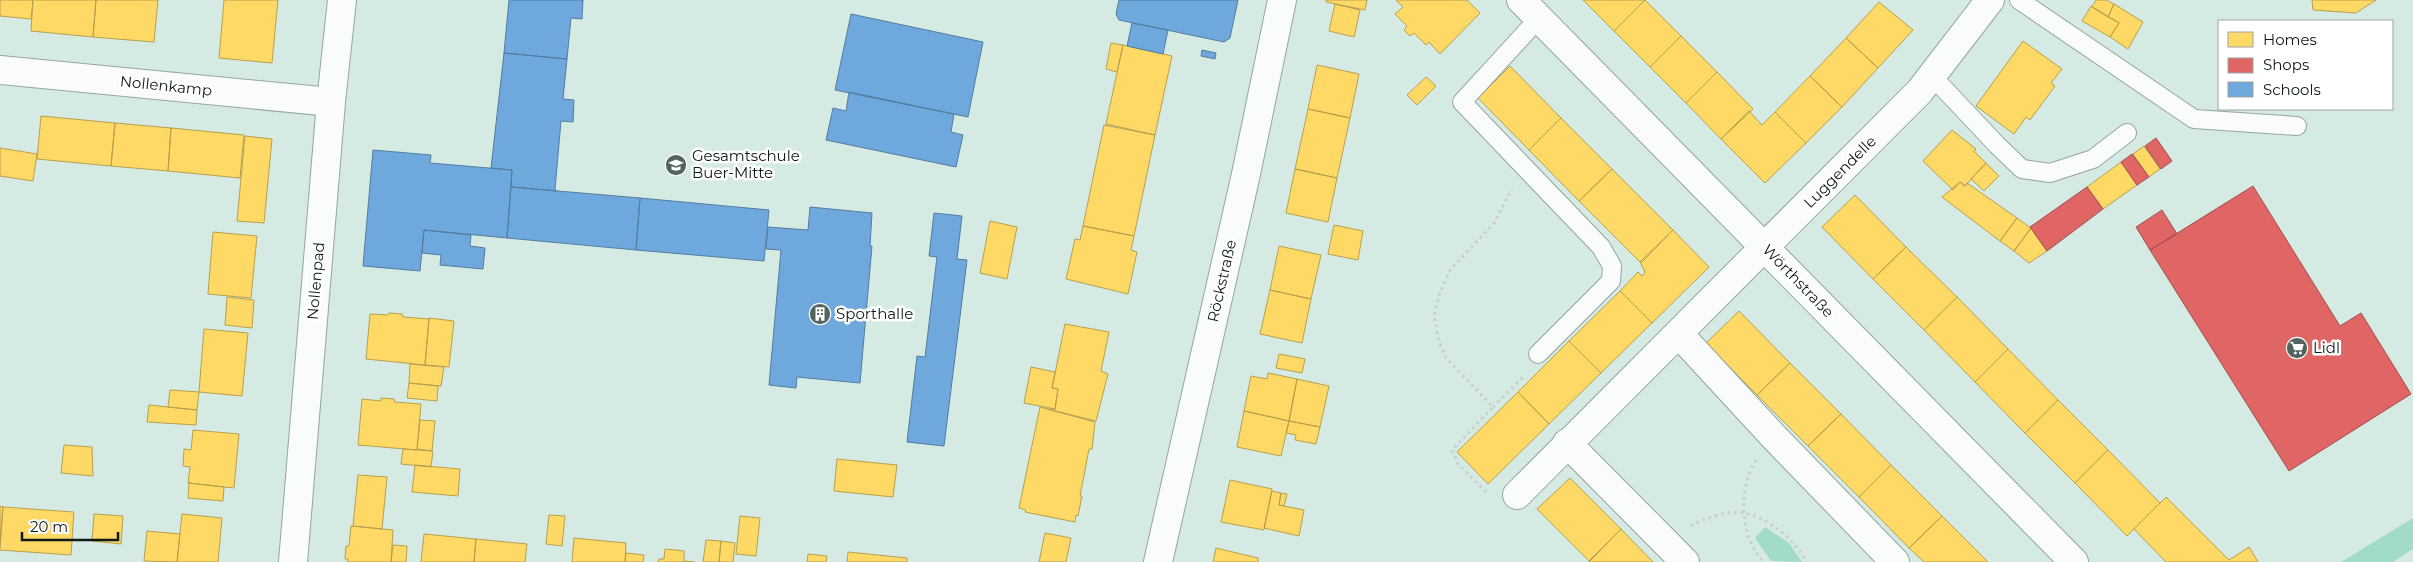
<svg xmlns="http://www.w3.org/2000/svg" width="2413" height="562" viewBox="0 0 2413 562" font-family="Montserrat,sans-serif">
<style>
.green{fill:#a3dbc9}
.homes{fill:#ffd966;stroke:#b6a04e}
.shops{fill:#e06666;stroke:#a14f4e}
.schools{fill:#6fa8dc;stroke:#527da1}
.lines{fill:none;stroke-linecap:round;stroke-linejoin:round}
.lane-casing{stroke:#95a59f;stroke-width:20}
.street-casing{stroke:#95a59f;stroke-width:30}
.path{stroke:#c8cecc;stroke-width:3;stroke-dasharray:2.5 4;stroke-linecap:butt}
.lane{stroke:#f9fcfb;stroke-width:18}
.street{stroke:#f9fcfb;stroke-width:28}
.labels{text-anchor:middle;stroke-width:5;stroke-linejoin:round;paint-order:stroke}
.street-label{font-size:15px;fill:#0d1a16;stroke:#fff}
.poi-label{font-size:15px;fill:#0d1a16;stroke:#fff;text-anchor:start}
</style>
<rect width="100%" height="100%" fill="#d5eae2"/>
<path class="green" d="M2413,518V549L2393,562H2341Z
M1765,527L1789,543L1802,562L1771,561L1755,538Z"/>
<path class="homes" d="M0,0H33L31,19L0,16Z
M33,0H96L93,37L31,31Z
M96,0H158L154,42L93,37Z
M224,0H278L272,63L219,58Z
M1326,0H1367L1365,10L1326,2Z
M1396,0H1467L1480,13L1440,54L1429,42L1426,45L1414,33L1410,36L1404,30L1407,26L1395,14L1403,7Z
M1583,0H1645L1614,31Z
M1645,0L1681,36L1650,67L1614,31Z
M2096,0H2106L2114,4L2108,17L2092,7Z
M2312,0H2376L2356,13L2313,10Z
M1879,2L1913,30L1878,68L1846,38Z
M1335,4L1360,10L1354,37L1329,31Z
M2114,4L2143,22L2128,49L2110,37L2119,23L2108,17Z
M2091,6L2119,23L2110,37L2082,21Z
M1681,36L1717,72L1686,103L1650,67Z
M1846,38L1878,68L1842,107L1810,76Z
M2023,41L2062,69L2051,83L2055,86L2030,120L2026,117L2014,134L1976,106Z
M1111,43L1123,45L1117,72L1106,69Z
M1123,45L1172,56L1155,135L1106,124Z
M1317,65L1359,74L1350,118L1308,109Z
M1510,66L1561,118L1529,150L1478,98Z
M1717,72L1753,109L1721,139L1686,103Z
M1810,76L1842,107L1806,143L1775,112Z
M1426,77L1436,86L1417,105L1407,95Z
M1308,109L1350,118L1337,178L1295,169Z
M1749,111L1762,125L1775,112L1806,143L1765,183L1721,139Z
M41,116L115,123L111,166L37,159Z
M1561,118L1612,169L1579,201L1529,150Z
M115,123L171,128L168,171L111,166Z
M1104,125L1155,135L1134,236L1083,226Z
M171,128L244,135L240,178L168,171Z
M1952,130L1976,149L1974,151L1986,163L1965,186L1960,182L1953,190L1923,161Z
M245,136L272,139L264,223L237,221Z
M2144,146L2160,169L2149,177L2133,154Z
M0,148L37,154L33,181L0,176Z
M2121,162L2137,185L2103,209L2087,187Z
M1986,163L1999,176L1984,191L1971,179Z
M1295,169L1337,178L1328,222L1286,213Z
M1612,169L1673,230L1642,262H1640L1579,201Z
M1960,182L1965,186L1967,183L2017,218L2000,241L1942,197Z
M1855,195L1906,247L1873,279L1822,227Z
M2017,218L2031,228L2014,251L2000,241Z
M990,221L1017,227L1007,279L980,273Z
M1334,225L1363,231L1358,260L1328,254Z
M1083,226L1134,236L1131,250L1137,252L1128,294L1066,279L1075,239L1080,240Z
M2031,228L2047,251L2029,263L2014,251Z
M1673,230L1709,267L1652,323L1620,291L1638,272L1642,276L1645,272L1640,262Z
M213,232L257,236L251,298L208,294Z
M1279,246L1321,255L1311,299L1270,290Z
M1906,247L1957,297L1924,330L1873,279Z
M1270,290L1311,299L1302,343L1260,334Z
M1620,291L1652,323L1601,373L1569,341Z
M227,297L254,300L252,328L225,325Z
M1957,297L2008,349L1975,382L1924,330Z
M1739,311L1790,363L1757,395L1706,343Z
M389,313L402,314L403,317L429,319L425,365L366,359L370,314L388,315Z
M429,318L454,321L449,367L425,365Z
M1065,324L1109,332L1101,371L1108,374L1096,421L1047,409H1055L1058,389L1052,388Z
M204,329L248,333L242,396L199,392Z
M1569,341L1601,373L1549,424L1518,392Z
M2008,349L2058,400L2025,433L1975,382Z
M1279,354L1305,359L1302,373L1276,368Z
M1790,363L1841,414L1808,446L1757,395Z
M410,364L444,367L441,386L409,383Z
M1031,367L1055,372L1052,388L1058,389L1055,409L1024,403Z
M1268,373L1297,379L1289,421L1244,411L1251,376L1267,379Z
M1297,379L1329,386L1320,427L1289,421Z
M409,383L438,386L437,401L407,398Z
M170,390L199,392L197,410L168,407Z
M1518,392L1549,424L1488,484L1457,452Z
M381,398L394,399L395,402L421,404L417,450L358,445L362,399L381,401Z
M2058,400L2108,450L2075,483L2025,433Z
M149,405L197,410L196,425L147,422Z
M1040,407L1095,422L1092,449H1089L1080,496H1082L1078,516L1076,515L1075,522L1025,512L1026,510L1019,508Z
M1244,411L1289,421L1281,456L1237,447Z
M1841,414L1891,465L1859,497L1808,446Z
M420,420L435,421L432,451L417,449Z
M1289,421L1320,427L1316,444L1295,440L1296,435L1286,433Z
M193,430L239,434L234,488L188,483L190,467L183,466L184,449L191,450Z
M64,445L92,447L93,476L61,473Z
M403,449L433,451L431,467L401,464Z
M2108,450L2160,503L2127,536L2075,483Z
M837,459L897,465L893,497L834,491Z
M415,465L460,469L458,496L412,492Z
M1891,465L1942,516L1909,548L1859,497Z
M358,475L387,477L382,529L353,526Z
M1570,478L1621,529L1589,561L1537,509Z
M1230,480L1272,489L1264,530L1221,522Z
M189,483L224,487L223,501L188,498Z
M1272,491L1281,493L1279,505L1304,510L1299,536L1264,528Z
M1281,493L1287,494L1284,506L1279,505Z
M2166,497L2229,560L2249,547L2258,562H2166L2134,529Z
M0,506L3,507L0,541Z
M3,507L74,512L71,555L0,550Z
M94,514L123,516L121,544L92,541Z
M182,514L222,518L218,562H177Z
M549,515L565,516L562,546L546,544Z
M740,516L760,518L756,556L736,554Z
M1942,516L1988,562H1924L1909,548Z
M351,526L393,530L391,562H347L348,559H345L346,546H349Z
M1621,529L1653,562H1589Z
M147,531L180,534L177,562L144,561Z
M1045,533L1071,538L1066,562H1039Z
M424,534L476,539L474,562H421Z
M574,538L626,543L625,562H572Z
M476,539L527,544L525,562H474Z
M706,540L721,541L719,562H703Z
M721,541L735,543L733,562H719Z
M393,545L407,546L406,562H391Z
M1216,548L1258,558V562H1213Z
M665,549L684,551V561L695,562H658L659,559H664Z
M848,552L907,558V562H847Z
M626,553L644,555L643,562H625Z
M808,554L827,556L826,562H807Z"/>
<path class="shops" d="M2156,138L2172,161L2161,169L2145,146Z
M2132,154L2149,177L2137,185L2121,162Z
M2253,186L2340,326L2361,313L2411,394L2289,471L2150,250Z
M2087,187L2103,209L2047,251L2030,227Z
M2162,210L2177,234L2150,250L2136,227Z"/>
<path class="schools" d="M509,0H583L582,19L571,18L567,59L504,53Z
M1119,0H1238L1230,38L1224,42L1119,20L1116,14Z
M851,14L983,42L968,117L835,90Z
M1132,23L1168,30L1163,54L1127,46Z
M1202,50L1216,53L1215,59L1201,56Z
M504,53L567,59L563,99L574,100L573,122L561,121L555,189L557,191L511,187L512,170L491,168Z
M849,92L954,114L951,132L963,135L956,167L826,140L833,108L846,111Z
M373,150L431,155L430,163L512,170L507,238L424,230L420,271L363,266Z
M511,187L640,198L636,250L507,238Z
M640,198L769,210L764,261L636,250Z
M810,207L872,213L870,246H872L860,383L797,377L796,388L769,385L781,250L766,249L768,227L808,230Z
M934,213L962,216L957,259L967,260L944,446L907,442L917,356L925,357L937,257L929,256Z
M424,230L471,235L470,246L485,248L483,269L440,265L441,255L422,253Z"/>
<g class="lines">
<g class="lane-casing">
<path id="lane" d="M2019,0L2194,119L2297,126
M1932,76L1997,145L2022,169L2050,173L2093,159L2127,133
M1538,354L1611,281L1612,266L1601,247L1462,102L1539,18"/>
</g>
<g class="street-casing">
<path id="street" d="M1521,0L2074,562
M0,70L331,102
M1679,334L1775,438L1895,562
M1567,443L1685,562
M1517,495L1920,91L1990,0
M293,562L331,102L342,0
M1158,562L1246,174L1282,0"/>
</g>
<path class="path" d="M1493,407L1525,375
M1756,460C1738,489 1739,537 1764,562
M1486,492L1458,464L1452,450L1493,407L1446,358L1439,341L1434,317L1439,295L1450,270L1494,223L1512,189
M1691,526C1705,518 1727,510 1743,513C1766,516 1797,541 1806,562"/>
<use href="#lane" class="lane"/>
<use href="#street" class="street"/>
</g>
<defs>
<g id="school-disc" transform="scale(1.125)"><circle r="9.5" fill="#53635d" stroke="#fff"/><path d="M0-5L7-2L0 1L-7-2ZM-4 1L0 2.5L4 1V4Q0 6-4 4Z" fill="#fff"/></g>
<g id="building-disc" transform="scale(1.125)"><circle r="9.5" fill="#53635d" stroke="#fff"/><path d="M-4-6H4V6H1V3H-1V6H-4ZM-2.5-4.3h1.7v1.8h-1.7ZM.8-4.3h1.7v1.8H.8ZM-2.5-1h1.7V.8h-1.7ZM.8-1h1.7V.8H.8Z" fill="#fff"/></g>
<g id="supermarket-disc" transform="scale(1.125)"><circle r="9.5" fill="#53635d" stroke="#fff"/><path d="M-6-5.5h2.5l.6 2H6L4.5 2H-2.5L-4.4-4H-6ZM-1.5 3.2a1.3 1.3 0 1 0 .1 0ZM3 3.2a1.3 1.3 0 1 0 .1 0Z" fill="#fff"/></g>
</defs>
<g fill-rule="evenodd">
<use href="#school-disc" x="676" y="165"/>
<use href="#building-disc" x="820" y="314"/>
<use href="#supermarket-disc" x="2297" y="348"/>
</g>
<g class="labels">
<g class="street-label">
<text transform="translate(166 86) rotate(6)" y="5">Nollenkamp</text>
<text transform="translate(1840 172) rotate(-45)" y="5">Luggendelle</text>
<text transform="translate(316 281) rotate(-85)" y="5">Nollenpad</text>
<text transform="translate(1222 281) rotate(-77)" y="5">Röckstraße</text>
<text transform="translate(1798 281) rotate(46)" y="5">Wörthstraße</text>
</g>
<g class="poi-label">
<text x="692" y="161">Gesamtschule<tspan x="692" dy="17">Buer-Mitte</tspan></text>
<text x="836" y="319">Sporthalle</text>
<text x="2313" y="353">Lidl</text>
</g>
</g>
<rect x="2218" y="20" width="175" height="90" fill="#ffffff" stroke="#9ea3a2"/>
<rect x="2228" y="32" width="25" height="15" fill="#ffd966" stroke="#9ea3a2"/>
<text x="2263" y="45" font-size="15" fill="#0d1a16">Homes</text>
<rect x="2228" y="58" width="25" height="15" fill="#e06666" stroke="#9ea3a2"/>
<text x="2263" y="70" font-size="15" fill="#0d1a16">Shops</text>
<rect x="2228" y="82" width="25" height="15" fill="#6fa8dc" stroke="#9ea3a2"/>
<text x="2263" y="95" font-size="15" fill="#0d1a16">Schools</text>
<path d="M22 532v8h96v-8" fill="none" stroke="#0d1a16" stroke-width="2.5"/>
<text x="30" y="532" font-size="15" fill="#0d1a16" stroke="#ffffff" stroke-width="4" paint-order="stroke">20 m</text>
</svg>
